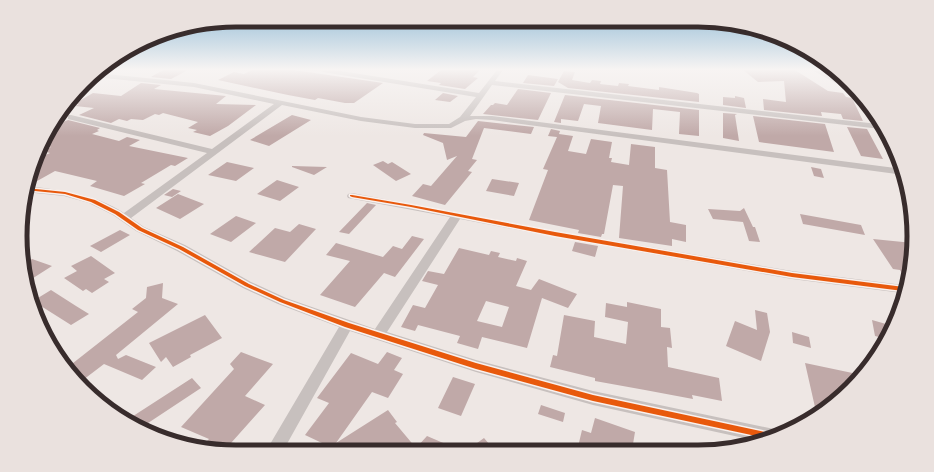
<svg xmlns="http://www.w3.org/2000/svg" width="934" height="472" viewBox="0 0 934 472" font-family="Commissioner,sans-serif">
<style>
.building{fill:#c0a9a8;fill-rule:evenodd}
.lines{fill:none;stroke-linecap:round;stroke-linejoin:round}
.street{fill:#c7c0be;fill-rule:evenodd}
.cycleway-casing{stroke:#f9f1ee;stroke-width:3}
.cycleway{fill:#e8590c;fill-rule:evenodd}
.rim{fill:none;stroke:#382c2c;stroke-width:5}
</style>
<rect width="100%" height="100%" fill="#eee7e4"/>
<path class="building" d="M163,70H188L171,79L151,77Z
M252,70H294L383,83L354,103H345L318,98L315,100L288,95L218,80L234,72L244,74Z
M441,70H480L473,77L478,78L465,89L439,85L441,83L427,81Z
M743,70H795L828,91L843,93L846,97L852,98L863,121L843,119L841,114L821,112L822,116L764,110L763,99L786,102L784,81L758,82Z
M564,71L575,72L572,80L590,83L592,80L601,81L600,84L618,86L619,83L629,84L628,86L659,90V87L697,93L699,94V102L568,88L558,82Z
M528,75L558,79L554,86L523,83Z
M141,83L161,85L154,89L226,96L216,104L256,105L228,126L210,136L193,132L197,130L188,128L198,122L163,113L159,115L155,114L143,120L131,119L127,121L119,119L111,123L79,115L94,108L75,106L79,104H74L93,93L121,96Z
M518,89L551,93L538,120L483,114L491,105H493L495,103L507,105Z
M443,93L458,96L450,102L435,100Z
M565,95L699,110V136L679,134L680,112L653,109L652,130L598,123L601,106L584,104L578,121L561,119V123L554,122Z
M735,96L744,98L746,108L723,105V97L735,98Z
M723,113L737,114L735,115L739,141L723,138Z
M292,115L311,120L269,146L250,140Z
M753,116L825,124L834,152L759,142Z
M68,120L100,128L97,130L99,131L92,134L119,141L127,137L140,140L129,146L188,158L175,166L171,165L141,183L145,184L124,196L90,186L97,181L55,171L30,185H28L37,159L50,153L43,151L51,147L43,144L49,128Z
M478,121L534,127L531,134L484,128L472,159L477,160L468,171L472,172L445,205L412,196L423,184L431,186L457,156L447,160L443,143L423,135L424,133L466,137Z
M847,127L867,129L883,159L861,156Z
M551,129L560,131L559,134L573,136L568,151L586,154L591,139L612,142L609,158H612L611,162L629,165L631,144L655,147V168L667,170L670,222L686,225V242L672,239V246L619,238L623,186L613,185L604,234H602L601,237L578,233L579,230L529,220L548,170L543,169L557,137L548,136Z
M383,161L388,164L392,162L411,174L396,181L373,165Z
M227,162L254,168L236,181L208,175Z
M292,166L327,167L314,175L292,167Z
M811,167L821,169L824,178L814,176Z
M492,179L519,183L514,196L486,191Z
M277,180L299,187L280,201L257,194Z
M173,189L181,191L172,197L164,195Z
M178,194L204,204L180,219L156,208Z
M367,203L376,205L349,234L339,232Z
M744,208L753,227H755L760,242L749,241L743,222L713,219L708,209L740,211Z
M800,214L861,225L865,235L803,224Z
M236,216L256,223L231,242L210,234Z
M299,224L316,229L285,262L249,252L275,228L290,232Z
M120,230L130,235L101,252L90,246Z
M412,236L424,239L408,260L395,277L384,273L355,307L320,295L350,261L326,255L336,243L383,257L393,246L402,249Z
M873,239L913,243L914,250L906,280L900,270L893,269Z
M575,242L598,246L595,257L572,251Z
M459,248L489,255L491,251L500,253L498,257L516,261L517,258L527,261L516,286L531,290L539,279L577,294L568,308L542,298L527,348L482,337L478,349L457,343L460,336L418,325L415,331L401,327L413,305L425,308L438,285L422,281L428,271L444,274ZM486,301L509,307L502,327L477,321Z
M91,256L115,273L104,279L109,282L92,293L86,289L83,291L64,278L77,271L71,266Z
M32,259L52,266L27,282L22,266Z
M163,283L162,298L178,304L116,355L118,359L126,355L156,367L142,380L104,364L79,383L68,367L138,312L132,309L146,298L147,287Z
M51,290L76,306L89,314L71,325L33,301Z
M627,302L661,309V327L670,328L672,348L667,347L668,367L719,378L722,401L692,395L693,399L645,390L595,381V378L550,367L553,355L557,356L564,315L595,321L594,337L626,344L628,322L605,317L606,303L627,307Z
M755,310L767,313L770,332L761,361L726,346L735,321L757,330Z
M205,315L222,338L190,355L191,357L173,367L166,357L161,362L149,343Z
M872,320L893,326L887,339L875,336Z
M792,332L809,337L811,348L793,343Z
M241,352L273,364L245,396L265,405L231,443L234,444L228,452L202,446L209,439L181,427L234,369L230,364Z
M387,352L402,358L394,370L403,374L388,398L372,392L336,443L388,410L397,422L395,423L416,448L427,436L462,451H339L305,435L329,403L317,398L351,353L378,364Z
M805,363L862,375L817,416Z
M453,377L475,384L461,416L438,408Z
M192,378L201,388L139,429L127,420Z
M541,405L565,413L563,422L538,414Z
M595,418L635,432L632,450L577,451L582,430L591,433Z
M484,438L495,451H466Z"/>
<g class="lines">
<path class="street" d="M320,70H335L479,93L497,70H503L495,81L878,124L881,129L492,85L470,116H492L903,169L904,175L492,120L476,119L465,121L451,128H415L361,121L282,105L131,218L144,227L185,245L251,282L286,298L375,329L450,217L348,198L347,196L348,194L352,193L555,231L792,271L903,285H904L902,293L792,279L555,237L460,219L387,332L476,360L593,391L774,429L780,432L781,434L762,442L593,405L476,372L350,331L283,451H266L339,327L278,304L243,288L177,251L136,231L113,215L89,203L64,196L25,192L27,186C61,190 95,194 124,213L207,153L68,119V115H71L212,149L274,104L194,87L94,77L97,73L194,83L361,117L415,124H449L460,117L476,97L323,72Z
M812,70C826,70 852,84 861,95H857Z"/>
<g class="cycleway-casing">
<path id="cycleway" d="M26,188L65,192L95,200L119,212L142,228L183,247L249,284L284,300L349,323L476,363L593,395L774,434L777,435V436L770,439L593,401L476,369L345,327L280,302L245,286L179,249L138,230L115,214L91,202L65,194L25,190Z
M350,195H352L411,205L555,232L792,273L904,287L903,291L792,277L555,236L411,207L352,197L350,196Z"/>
</g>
<use href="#cycleway" class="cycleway"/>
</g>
<linearGradient id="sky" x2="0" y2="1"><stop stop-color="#8cb8d4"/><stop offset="0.51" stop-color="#f7f4f3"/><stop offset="1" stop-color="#f7f4f3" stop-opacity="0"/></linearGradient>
<rect width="934" height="136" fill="url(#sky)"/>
<path d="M0 0H934V472H0ZM236 27H698A209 209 0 0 1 907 236V236A209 209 0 0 1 698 445H236A209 209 0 0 1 27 236V236A209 209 0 0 1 236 27Z" fill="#eae1de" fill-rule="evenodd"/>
<path class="rim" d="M236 27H698A209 209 0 0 1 907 236V236A209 209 0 0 1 698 445H236A209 209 0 0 1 27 236V236A209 209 0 0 1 236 27Z"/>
</svg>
